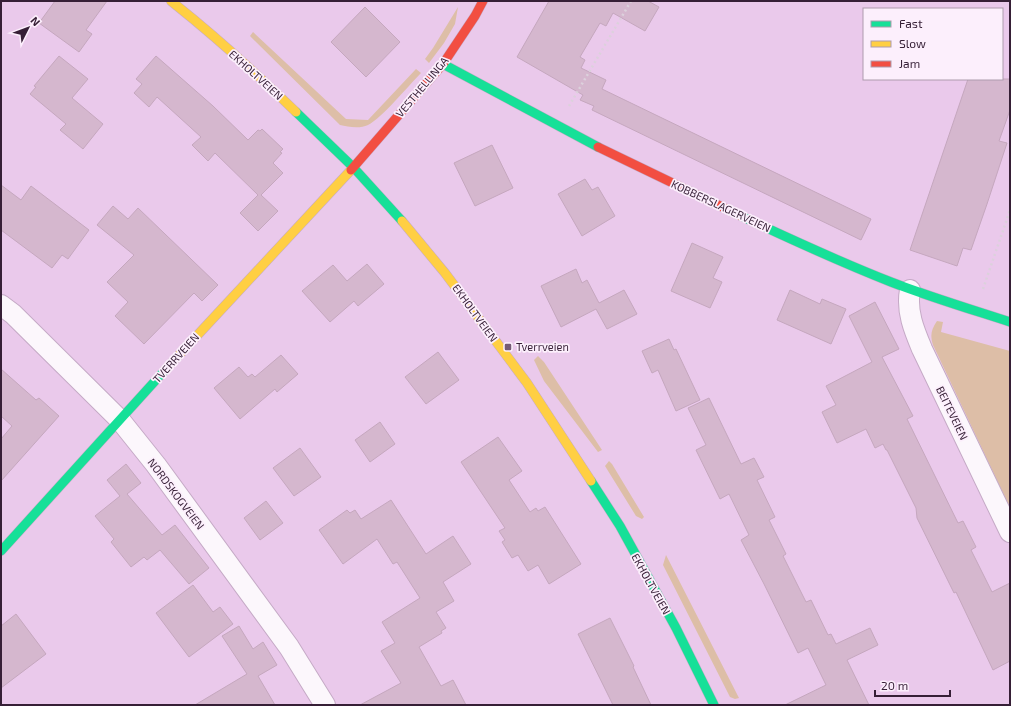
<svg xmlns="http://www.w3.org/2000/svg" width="1011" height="706" viewBox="0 0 1011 706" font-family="'Exo 2',sans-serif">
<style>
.green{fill:#ddbea7}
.building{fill:#d5b7ce;stroke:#c5a7be}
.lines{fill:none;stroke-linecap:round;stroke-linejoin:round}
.street-casing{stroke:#c5aac6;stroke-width:22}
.fast-casing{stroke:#c5aac6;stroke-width:10}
.slow-casing{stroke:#c5aac6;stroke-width:10}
.jam-casing{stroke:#c5aac6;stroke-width:10}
.path{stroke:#dcd1dc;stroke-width:2.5;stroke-dasharray:2 3;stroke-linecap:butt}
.street{stroke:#fcf7fc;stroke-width:20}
.fast{stroke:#16e098;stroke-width:9}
.slow{stroke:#ffcf43;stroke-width:9}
.jam{stroke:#f24e42;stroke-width:9}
.poi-dot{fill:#755a75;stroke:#fceffc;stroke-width:1.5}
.labels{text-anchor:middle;stroke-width:3.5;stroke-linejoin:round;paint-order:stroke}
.street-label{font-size:11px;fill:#361f36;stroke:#fceffc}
.poi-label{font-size:11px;fill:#361f36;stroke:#fceffc;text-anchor:start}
</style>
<rect width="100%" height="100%" fill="#eac9eb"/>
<path class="green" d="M458,7L455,24L444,43L429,63L425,59L433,48Z
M253,32L346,119L368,120L416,69L421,73C408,86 382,118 368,125C360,129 348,127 340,125L250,36Z
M937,321L943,322L941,332L1010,351V508L933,345C930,335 931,330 937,321Z
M538,356L544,362L602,450L598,452L544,381L534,360Z
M609,461L612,464L644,517L642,519L636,516L605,466Z
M666,555L739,698L735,699L730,697L663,565Z"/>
<path class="building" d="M55,1H107L86,30L92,34L79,52L39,23Z
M549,1H648L659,7L645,31L613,13L606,26L600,23L580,57L585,60L581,68L606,80L602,89L871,219L861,240L592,110L594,106L580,100L583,95L517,57Z
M365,7L400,42L366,77L331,42Z
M59,56L88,79L72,98L103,124L83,149L60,130L66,124L30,94L36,87L34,86Z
M156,56L213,106L248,140L258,130L260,131L262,129L283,149L280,152L282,153L273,163L283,173L261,195L278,211L258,231L240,213L258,195L215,153L208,161L192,145L201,137L157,97L149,107L134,93L142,84L136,79Z
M968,79H1010V110L999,141L1007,143L987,204L971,250L963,248L957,266L910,250Z
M492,145L513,188L475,206L454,163Z
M585,179L592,190L598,187L615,216L582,236L558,194Z
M1,185L21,200L31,186L89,230L68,259L62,255L52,268L1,230Z
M113,206L128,219L138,208L218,285L202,301L194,293L144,344L115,316L128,302L107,282L134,255L97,225Z
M692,243L723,257L713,278L722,282L710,308L671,291Z
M367,264L384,284L358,306L354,301L330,322L302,291L333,265L347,281Z
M576,269L582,283L587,280L599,303L624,290L637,314L607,329L596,309L561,327L541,286Z
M790,290L820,304L822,299L846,309L831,344L777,320Z
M875,302L899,349L882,357L913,416L907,419L958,523L963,521L976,547L971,550L992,592L1010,583V661L993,670L956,592L954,593L917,518L916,508L887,450H886L883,444L875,448L866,429L837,443L822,412L836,405L826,386L872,362L849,316Z
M669,339L674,350L676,349L700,400L676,411L658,370L652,373L642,351Z
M438,352L459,380L426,404L405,377Z
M281,355L298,374L277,392L275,389L240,419L214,388L239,367L248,377L252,374L255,377Z
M1,369L36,400L39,398L59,416L1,481V439L12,426L1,416Z
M709,398L741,464L754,458L764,477L757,480L775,517L769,520L786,554L783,556L806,602L811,600L828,635L831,634L836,644L870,628L878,645L847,660L869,705H785L826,685L808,648L798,653L764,584L741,540L749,535L729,494L720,499L696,450L706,445L688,408Z
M380,422L395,444L370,462L355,440Z
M498,437L522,471L509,480L530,512L536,508L538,511L545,507L581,564L549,584L538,565L528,571L518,555L512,558L502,542L505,540L499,531L505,528L461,462Z
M300,448L321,477L294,496L273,468Z
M126,464L141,483L127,494L162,535L175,525L209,568L189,584L160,550L147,560L144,557L131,567L111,542L114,539L95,516L120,496L107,480Z
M391,500L426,554L453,536L471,564L443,582L454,601L436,612L446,628L441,631L442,633L419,647L441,686L453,680L466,705H360L401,683L381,651L395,643L382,622L420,598L397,562L393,564L377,539L343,564L319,530L347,510L350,513L355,510L361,519Z
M266,501L283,523L260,540L244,518Z
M193,585L213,612L220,607L233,624L189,657L156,613Z
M16,614L46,654L1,688V626Z
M610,618L634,666L633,667L651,705H613L578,634Z
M239,626L253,649L263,642L277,665L258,676L275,705H195L247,674L222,636Z"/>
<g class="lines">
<g class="street-casing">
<path id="street" d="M910,290C906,311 914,330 922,349L1010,532
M1,305L13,314L120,420L156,465L289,647L325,705"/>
</g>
<g class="fast-casing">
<path id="fast" d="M443,64L598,147
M296,112L353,167L402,221
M741,216C790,239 840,262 891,282C930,297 970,309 1010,322
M591,481L620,526L676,628L714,705
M1,551L165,370"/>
</g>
<g class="slow-casing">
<path id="slow" d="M171,1C215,36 256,73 296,112
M402,221L445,273L527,383L591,481
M165,370L351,170"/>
</g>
<g class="jam-casing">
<path id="jam" d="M598,147L741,216
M351,170L443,64L475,16L483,1"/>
</g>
<path class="path" d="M569,106L631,1
M983,289L1010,210"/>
<use href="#street" class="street"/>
<use href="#fast" class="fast"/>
<use href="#slow" class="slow"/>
<use href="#jam" class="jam"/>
</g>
<rect class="poi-dot" x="504" y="343" width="8" height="8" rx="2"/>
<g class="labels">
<g class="street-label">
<text transform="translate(256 75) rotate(42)" y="4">EKHOLTVEIEN</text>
<text transform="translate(422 87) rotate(-50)" y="4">VESTHELLINGA</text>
<text transform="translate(721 206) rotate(25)" y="4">KOBBERSLAGERVEIEN</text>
<text transform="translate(475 313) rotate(54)" y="4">EKHOLTVEIEN</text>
<text transform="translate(176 358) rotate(-48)" y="4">TVERRVEIEN</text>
<text transform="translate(952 413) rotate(64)" y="4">BEITEVEIEN</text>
<text transform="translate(176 494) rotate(53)" y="4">NORDSKOGVEIEN</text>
<text transform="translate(651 584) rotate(61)" y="4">EKHOLTVEIEN</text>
</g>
<g class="poi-label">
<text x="516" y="351">Tverrveien</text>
</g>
</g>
<rect width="1011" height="706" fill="none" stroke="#361f36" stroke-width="4"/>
<rect x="863" y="8" width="140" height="72" fill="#fceffc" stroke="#ad9cad"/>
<rect x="871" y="21" width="20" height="6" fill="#16e098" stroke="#ad9cad"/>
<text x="899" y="28" font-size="12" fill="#361f36">Fast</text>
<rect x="871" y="41" width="20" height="6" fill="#ffcf43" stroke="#ad9cad"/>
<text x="899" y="48" font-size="12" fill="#361f36">Slow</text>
<rect x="871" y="61" width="20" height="6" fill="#f24e42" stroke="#ad9cad"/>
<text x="899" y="68" font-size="12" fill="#361f36">Jam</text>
<g transform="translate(28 28) rotate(48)" stroke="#fceffc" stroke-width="3" paint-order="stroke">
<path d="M0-3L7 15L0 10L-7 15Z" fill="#361f36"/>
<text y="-6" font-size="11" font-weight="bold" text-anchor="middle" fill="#361f36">N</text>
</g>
<path d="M875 690v6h75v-6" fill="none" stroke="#361f36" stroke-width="2"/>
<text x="881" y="690" font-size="12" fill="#361f36" stroke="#fceffc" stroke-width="3" paint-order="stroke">20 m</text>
</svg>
